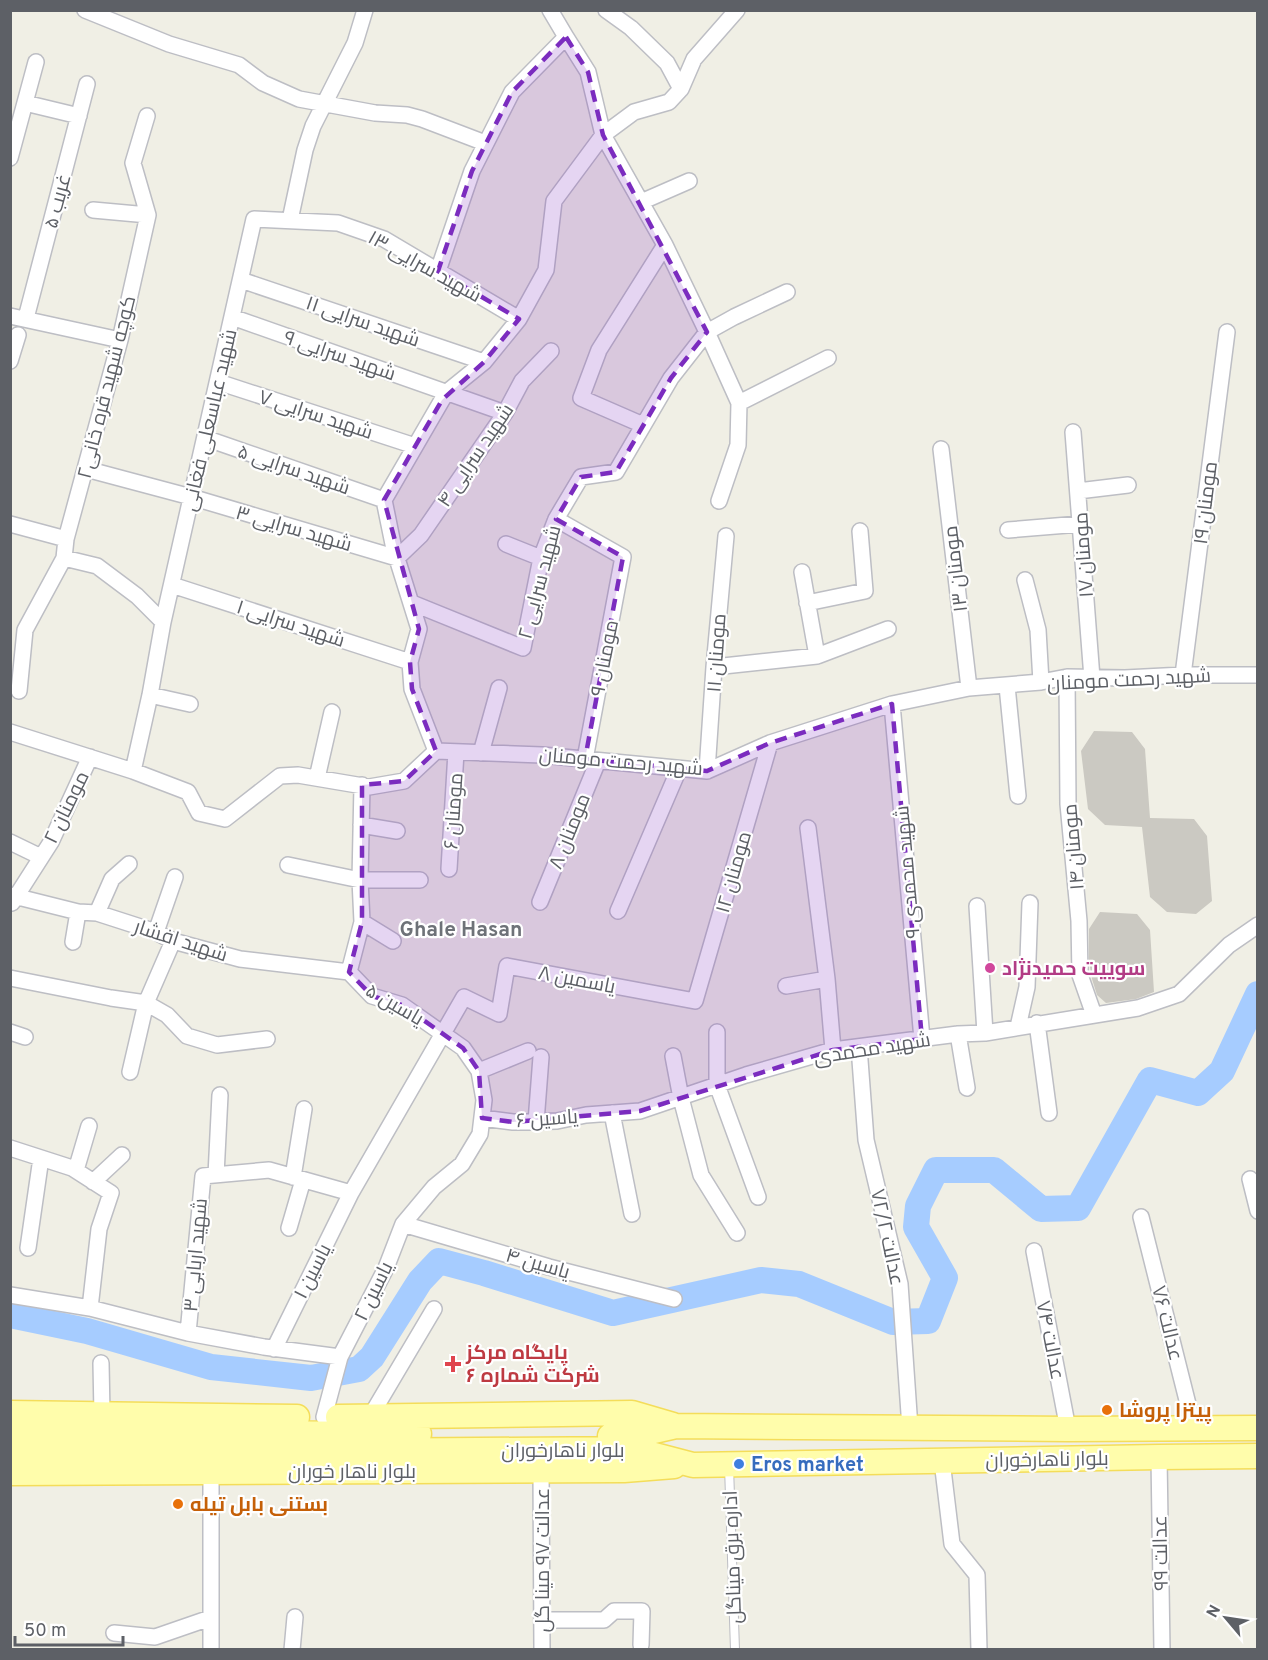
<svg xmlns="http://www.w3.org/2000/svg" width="1268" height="1660" viewBox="0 0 1268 1660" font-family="Overpass,Cairo,sans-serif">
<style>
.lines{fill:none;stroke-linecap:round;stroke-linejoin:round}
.river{stroke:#a6ccff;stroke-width:26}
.building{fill:#cbc9c2}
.service-casing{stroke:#bdbec4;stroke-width:10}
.minor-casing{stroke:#bdbec4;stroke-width:18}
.primary-casing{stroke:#f4dd5a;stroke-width:27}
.service{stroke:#fff;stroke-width:8}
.minor{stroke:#fff;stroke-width:15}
.primary{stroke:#fffdab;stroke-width:24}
.marked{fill:#7b2cbf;fill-opacity:0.2;stroke:#7b2cbf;stroke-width:4.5;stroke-dasharray:12 8;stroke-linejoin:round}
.hotel-dot{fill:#d1479c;stroke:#fff;stroke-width:2}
.health-dot{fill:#e0444e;stroke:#fff;stroke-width:2}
.food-dot{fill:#e8710a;stroke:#fff;stroke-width:2}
.shop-dot{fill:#3f7fe0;stroke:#fff;stroke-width:2}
.labels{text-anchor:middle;stroke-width:4.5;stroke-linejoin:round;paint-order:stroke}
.street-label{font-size:20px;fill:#5d6066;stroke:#fff}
.hotel-label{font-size:20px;font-weight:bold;fill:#b23c85;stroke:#fff;text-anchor:start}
.health-label{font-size:20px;font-weight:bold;fill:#be3a42;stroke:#fff;text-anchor:start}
.food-label{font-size:20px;font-weight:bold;fill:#c56008;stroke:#fff;text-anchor:start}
.shop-label{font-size:20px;font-weight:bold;fill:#366cbe;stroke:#fff;text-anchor:start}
.neighbourhood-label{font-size:21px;font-weight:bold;fill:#6e7278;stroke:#fff}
</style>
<rect width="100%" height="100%" fill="#f0efe5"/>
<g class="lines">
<path class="river" d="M10,1315L87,1331L211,1367L311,1378L359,1369L372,1357L420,1281L439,1261L484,1273L613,1313L761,1280L799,1284L893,1322L928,1321L945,1278L916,1227L918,1206L936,1170H994L1041,1209L1078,1208L1150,1080L1198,1093L1222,1071L1258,994"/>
</g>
<path class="building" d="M1094,731L1132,732L1145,749L1150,818L1194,819L1207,836L1212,901L1196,914L1167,912L1150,897L1142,827L1105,825L1088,809L1081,751Z
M1100,912L1137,914L1150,930L1154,992L1136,999L1106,1003L1097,995L1092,979L1089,961V929Z"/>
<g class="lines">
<g class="service-casing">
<path id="service" d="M729,1466L735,1650"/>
</g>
<g class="minor-casing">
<path id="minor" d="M85,10L169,44L239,65L263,83L299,99L375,113L407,115L422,119L485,143
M550,10L566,37
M606,10L631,28L667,63L681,89
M25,103L79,116
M10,158L36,62
M641,202L689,181
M93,210L148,215
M290,220L305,150L313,126L355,43L365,10
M241,280L484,362
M10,316L120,340
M232,317L505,413
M26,318L87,84
M10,361L18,335
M218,382L415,446
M739,403L828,358
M643,425L581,398L599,350L665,245
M1073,432L1092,678
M205,438L384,500
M941,449L969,688
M86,469L191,497L397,558L421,535L505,413L522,381L551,351
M1078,491L1128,485
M719,501L738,445L739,403L707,332L734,317L787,292
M556,519L623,557L585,759
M10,524L66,539
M1008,530L1080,524
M506,544L541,558
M64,558L97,566L137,596L163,622
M802,572L817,656
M1025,580L1038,630L1041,682
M172,585L410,662
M412,603L523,648L541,558L556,519L581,477L616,472L671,378L707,332L665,245L603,135L588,72L566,37L512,92L472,171L438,271
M807,603L865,591L860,531
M714,667L817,656L888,629
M1183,675L1227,332
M1067,677L1068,804L1079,921L1080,975L1094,1015
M1007,686L1018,796
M19,691L25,630L64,558L66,539L120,340L148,215L133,163L147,116
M150,695L190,704
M892,704L922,1039
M10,732L133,771L188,792L199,813L225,819L280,776L298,775L369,787L404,781L436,751L542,755L707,771L770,743L892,704L969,688L1041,682L1067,677L1125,678L1183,675H1258
M436,751L412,689L410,662L419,629L394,549L384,500L442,400L447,392L484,362L519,319L546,270L554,201L603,135L634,112L669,102L681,89L694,59L737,10
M481,753L499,688
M133,771L150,695L163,622L254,219L338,223L384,239L519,319
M707,771L714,667L726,536
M317,778L332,712
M361,825L397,831
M808,828L827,979L833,1050
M10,842L41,857
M288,865L360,880H420
M449,869L456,752
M10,895L78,912L97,913L156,932L173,941L240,959L349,972
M540,902L598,761
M12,903L51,842L90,757
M977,906L985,1033
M618,911L679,769
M97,913L112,879L129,864
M362,922L393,941
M156,932L175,877
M73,942L78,912
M349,972L362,922L360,880L362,785
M10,978L111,998L146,1003L167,1015L187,1036L217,1045L267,1039
M786,986L827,979
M1037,1023L1049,1113
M1018,1027L1027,987L1030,903
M10,1032L25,1037
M717,1032V1085L758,1197
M958,1034L967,1088
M859,1047L866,1140L900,1284L910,1428
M673,1056L681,1098L701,1175L737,1233
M479,1071L528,1051
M130,1072L146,1003L173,941
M612,1113L632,1214
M482,1118L513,1122L557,1121L586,1115L640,1111L746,1075L833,1050L958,1034L985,1033L1138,1008L1179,994L1229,945L1258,925
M536,1122L541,1057
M10,1148L72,1168L111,1193L99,1229L90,1308
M76,1170L89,1126
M216,1175L220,1095
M293,1177L304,1109
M1250,1179L1258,1211
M93,1182L122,1155
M1141,1217L1194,1428
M403,1224L549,1267L674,1299
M289,1228L303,1180
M28,1248L41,1158
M1034,1251L1068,1429
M10,1295L90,1308L188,1333L264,1347L340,1357
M188,1333L203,1176L269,1170L351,1193
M274,1349L351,1193L464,997L499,1014L507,966L695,1001L770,743
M101,1363L102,1414
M324,1417L340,1357L386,1268L403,1224L434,1187L462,1164L480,1134L484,1100L479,1071L463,1048L402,1005L372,996L349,972
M370,1417L434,1309
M1159,1457L1162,1650
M942,1461L952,1544L977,1575L979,1650
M541,1470L542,1650
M542,1620H604L614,1611H642L641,1645
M114,1633L155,1637L210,1618
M211,1650V1472
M292,1650L295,1617"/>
</g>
<g class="primary-casing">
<path id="primary" d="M10,1413L297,1417
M338,1417L632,1413L673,1425
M10,1432L419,1434
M610,1436H632L676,1426L1068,1429L1258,1428
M10,1451L211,1452L632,1449L693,1465L1159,1457L1258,1456
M10,1473L624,1470L674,1466"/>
</g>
<use href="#service" class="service"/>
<use href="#minor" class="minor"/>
<use href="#primary" class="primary"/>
</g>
<path class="marked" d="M566,37L588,72L603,135L707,332L671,378L616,472L581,477L556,519L623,557L585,759L707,771L770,743L892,704L922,1039L833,1050L640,1111L513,1122L482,1118L479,1071L463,1048L402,1005L372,996L349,972L362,922V785L404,781L436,751L412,689L410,662L419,629L384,500L442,400L484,362L519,319L438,271L472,171L512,92Z"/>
<circle class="hotel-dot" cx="990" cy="968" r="6"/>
<path class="health-dot" d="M450 1355h6v6h6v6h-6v6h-6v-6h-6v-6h6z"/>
<g class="food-dot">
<circle cx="1107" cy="1410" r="6"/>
<circle cx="178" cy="1504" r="6"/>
</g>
<circle class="shop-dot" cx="739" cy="1464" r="6"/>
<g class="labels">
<g class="street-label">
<text transform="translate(57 201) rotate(-75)" y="7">غریب ۵</text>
<text transform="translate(425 266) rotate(29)" y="7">شهید سرایی ۱۳</text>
<text transform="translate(363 321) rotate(19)" y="7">شهید سرایی ۱۱</text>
<text transform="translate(340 355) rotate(19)" y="7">شهید سرایی ۹</text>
<text transform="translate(106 387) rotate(-76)" y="7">کوچه شهید قره خانی۲</text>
<text transform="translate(316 414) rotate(18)" y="7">شهید سرایی ۷</text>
<text transform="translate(209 420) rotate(-77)" y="7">شهید عباسعلی فغانی</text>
<text transform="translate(475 455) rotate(-56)" y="7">شهید سرایی ۴</text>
<text transform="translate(294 469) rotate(19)" y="7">شهید سرایی ۵</text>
<text transform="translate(1205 503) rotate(-83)" y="7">مومنان ۱۹</text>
<text transform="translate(294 528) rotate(16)" y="7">شهید سرایی ۳</text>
<text transform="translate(1083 555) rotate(-94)" y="7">مومنان ۱۷</text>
<text transform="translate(955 569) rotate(-97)" y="7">مومنان ۱۳</text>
<text transform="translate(539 582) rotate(-75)" y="7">شهید سرایی ۲</text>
<text transform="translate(291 623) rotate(18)" y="7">شهید سرایی ۱</text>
<text transform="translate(716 653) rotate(-86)" y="7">مومنان ۱۱</text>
<text transform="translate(604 658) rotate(-79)" y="7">مومنان ۹</text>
<text transform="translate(1129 679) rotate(-3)" y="7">شهید رحمت مومنان</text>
<text transform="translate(621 761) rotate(5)" y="7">شهید رحمت مومنان</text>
<text transform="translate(66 807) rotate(-64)" y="7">۲ مومنان</text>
<text transform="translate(453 811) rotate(-86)" y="7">مومنان ۶</text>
<text transform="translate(569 831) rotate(-68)" y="7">مومنان ۸</text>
<text transform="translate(1073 847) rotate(-95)" y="7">مومنان ۱۴</text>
<text transform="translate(733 872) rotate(-74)" y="7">مومنان ۱۲</text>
<text transform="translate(907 872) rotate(-95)" y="7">۹ شهید محمدی</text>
<text transform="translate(181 940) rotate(18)" y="7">شهید افشار</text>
<text transform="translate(577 979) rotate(11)" y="7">یاسمین ۸</text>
<text transform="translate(395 1004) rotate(30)" y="7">یاسین ۵</text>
<text transform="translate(872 1048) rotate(-9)" y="7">شهید محمدی</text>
<text transform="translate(547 1118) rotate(-4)" y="7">یاسین ۶</text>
<text transform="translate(888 1237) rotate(78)" y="7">عدالت ۷۲/۲</text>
<text transform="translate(195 1255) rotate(-85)" y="7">شهید اربابی ۳</text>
<text transform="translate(538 1263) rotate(16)" y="7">یاسین ۴</text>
<text transform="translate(312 1271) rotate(-63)" y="7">یاسین ۱</text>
<text transform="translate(373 1291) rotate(-64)" y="7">یاسین ۲</text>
<text transform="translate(1168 1323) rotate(76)" y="7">عدالت ۷۶</text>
<text transform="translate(1051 1340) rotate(79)" y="7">عدالت ۷۴</text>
<text x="563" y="1457">بلوار ناهارخوران</text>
<text transform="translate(1047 1459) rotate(-1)" y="7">بلوار ناهارخوران</text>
<text x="352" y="1478">بلوار ناهار خوران</text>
<text transform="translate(1160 1553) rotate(-91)" y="7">عدالت ۹۹</text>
<text transform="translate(732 1557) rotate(-92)" y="7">اداره برق میناگل</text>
<text transform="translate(542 1560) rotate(-90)" y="7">عدالت ۹۷ مینا گل</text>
</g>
<g class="hotel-label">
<text x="1002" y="975">سوییت حمیدنژاد</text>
</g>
<g class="health-label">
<text x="466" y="1359">پایگاه مرکز<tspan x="466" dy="23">شرکت شماره ۶</tspan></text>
</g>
<g class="food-label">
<text x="1119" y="1417">پیتزا پروشا</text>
<text x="190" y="1511">بستنی بابل تیله</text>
</g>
<g class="shop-label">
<text x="751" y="1471">Eros market</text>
</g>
<g class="neighbourhood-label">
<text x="461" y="936">Ghale Hasan</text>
</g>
</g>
<rect width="1268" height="1660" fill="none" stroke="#5d6066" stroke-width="24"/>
<g transform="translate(1226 1618) rotate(299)" stroke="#ffffff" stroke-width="4.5" paint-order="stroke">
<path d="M0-4.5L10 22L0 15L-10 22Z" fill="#5d6066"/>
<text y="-9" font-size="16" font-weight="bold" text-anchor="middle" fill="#5d6066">N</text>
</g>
<path d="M15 1636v9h108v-9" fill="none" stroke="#5d6066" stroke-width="3"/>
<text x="24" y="1636" font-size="18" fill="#5d6066" stroke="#ffffff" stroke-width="4.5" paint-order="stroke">50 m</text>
</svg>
